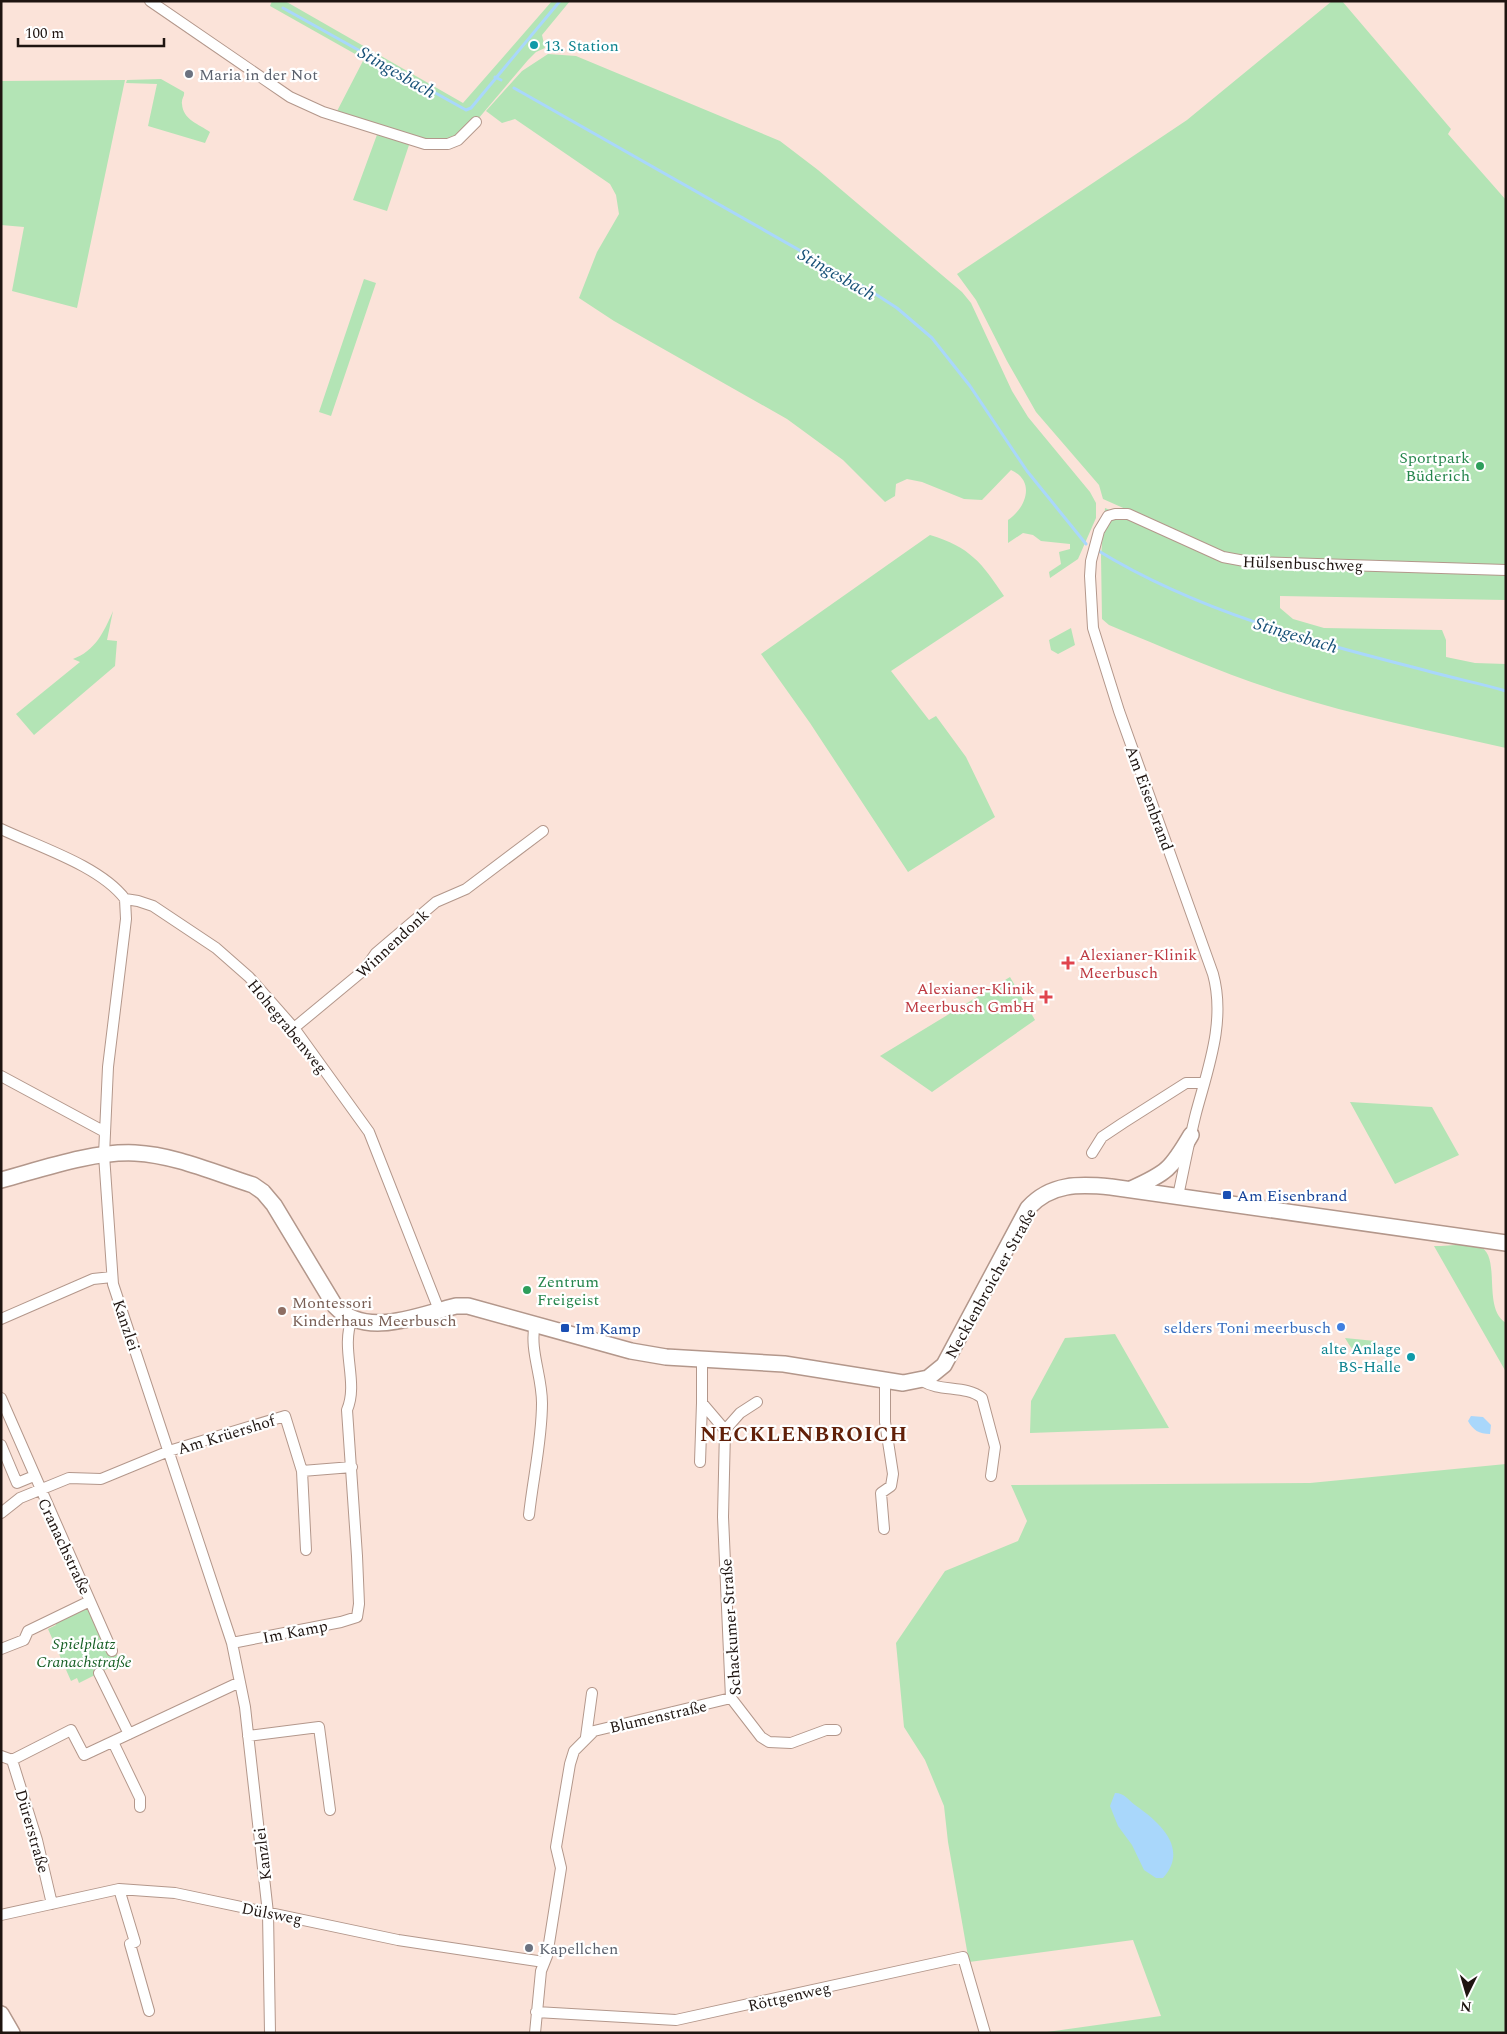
<svg xmlns="http://www.w3.org/2000/svg" width="1507" height="2034" viewBox="0 0 1507 2034" font-family="Spectral,serif">
<style>
.green{fill:#b3e4b5}
.water{fill:#a9d7fb}
.lines{fill:none;stroke-linecap:round;stroke-linejoin:round}
.stream{stroke:#a9d7fb;stroke-width:3}
.minor-casing{stroke:#b3978b;stroke-width:12}
.secondary-casing{stroke:#b3978b;stroke-width:18}
.minor{stroke:#fff;stroke-width:10}
.secondary{stroke:#fff;stroke-width:15}
.culture-dot{fill:#0f9aa8;stroke:#fff;stroke-width:2}
.worship-dot{fill:#6b7280;stroke:#fff;stroke-width:2}
.leisure-dot{fill:#2e9e5b;stroke:#fff;stroke-width:2}
.health-dot{fill:#e0444e;stroke:#fff;stroke-width:2}
.transit-dot{fill:#1a4fb4;stroke:#fff;stroke-width:2}
.education-dot{fill:#8d6e63;stroke:#fff;stroke-width:2}
.shop-dot{fill:#3f7fe0;stroke:#fff;stroke-width:2}
.labels{text-anchor:middle;stroke-width:4.5;stroke-linejoin:round;paint-order:stroke}
.culture-label{font-size:16px;fill:#0d838f;stroke:#fff;text-anchor:start}
.worship-label{font-size:16px;fill:#5b616d;stroke:#fff;text-anchor:start}
.leisure-label{font-size:16px;fill:#27864d;stroke:#fff;text-anchor:end}
.street-label{font-size:16px;fill:#1e1410;stroke:#fff}
.health-label{font-size:16px;fill:#be3a42;stroke:#fff;text-anchor:start}
.transit-label{font-size:16px;fill:#164399;stroke:#fff;text-anchor:start}
.education-label{font-size:16px;fill:#785e54;stroke:#fff;text-anchor:start}
.shop-label{font-size:16px;fill:#366cbe;stroke:#fff;text-anchor:end}
.park-label{font-size:16px;font-style:italic;fill:#165f24;stroke:#fff}
.water-label{font-size:18px;font-style:italic;fill:#165077;stroke:#fff}
.district-label{font-size:21px;font-weight:bold;letter-spacing:1px;fill:#612009;stroke:#fff}
</style>
<rect width="100%" height="100%" fill="#fbe3d9"/>
<path class="green" d="M272,1H285L463,103L552,1H570L542,35L545,48L536,52L528,60L467,132L435,144L335,115L364,59L270,6Z
M1332,1H1342L1451,129L1448,134L1506,200V600L1280,596V608L1293,619L1324,628L1442,630L1446,640V657L1475,663L1506,664V748C1432,731 1356,716 1284,693C1224,674 1167,649 1109,625L1102,619L1101,556L1105,508L1133,519L1202,552L1262,559L1225,553L1103,499L1099,485L1036,412L1007,361L976,300L957,274L1187,120Z
M548,54L576,56L780,141L818,170L962,292L971,303L1012,391L1028,417L1090,492L1096,503V518L1078,559L1050,578L1049,572L1061,564L1059,552L1070,549V544L1041,541L1033,535L1023,533L1008,543V520C1026,508 1036,481 1011,470L982,500L964,499L922,482L907,479L896,484L895,496L885,502L843,460L787,419L614,321L579,298L597,252L619,214L616,195L610,184L515,119L502,123L486,111L522,71Z
M161,79L184,92C185,96 181,99 182,104C183,120 199,124 210,132L205,143L148,126L157,84L126,83L127,80Z
M125,80L77,308L12,291L24,227L1,225V81Z
M378,132L410,142L387,211L353,200Z
M364,279L376,283L331,416L319,412Z
M930,535C970,547 982,563 1004,596L891,671L929,720L936,716L966,757L995,817L908,872L810,723L761,654Z
M113,611L107,640L117,641L115,666L34,735L16,714L80,662L73,659C95,651 104,632 113,611Z
M1071,628L1075,645L1058,654L1051,650L1049,640Z
M1010,977L1035,1020L932,1092L880,1056Z
M1350,1102L1432,1107L1459,1155L1395,1184Z
M1434,1246C1447,1246 1465,1243 1478,1246C1503,1253 1481,1308 1506,1323V1372Z
M1115,1334L1169,1428L1030,1433L1031,1401L1065,1338Z
M1345,1338L1375,1341L1370,1354C1357,1359 1351,1348 1345,1338Z
M1506,1464V2033H1040L1161,2016L1133,1940L969,1962L948,1842L944,1806L925,1760L904,1727L896,1643L945,1571L1018,1541L1027,1521L1011,1485L1310,1483Z
M88,1603L121,1662L79,1683L77,1678L71,1681L48,1629L56,1625L54,1621Z"/>
<path class="water" d="M1471,1416L1483,1417L1491,1425L1490,1434C1479,1434 1473,1430 1468,1421Z
M1115,1793C1125,1793 1128,1800 1135,1805C1158,1821 1190,1848 1163,1878H1156L1144,1870L1132,1845L1118,1826L1110,1806Z"/>
<g class="lines">
<path class="stream" d="M283,8L466,110L471,108L560,1
M495,77L501,80
M514,88L866,288L897,308L932,338L970,386L1027,471L1086,544
M1097,550C1198,612 1311,641 1424,670C1452,678 1479,683 1506,691"/>
<g class="minor-casing">
<path id="minor" d="M150,1L290,97L323,112L425,144H448L458,140L476,122
M1,829C39,847 100,866 125,899L138,901L153,906L216,948L249,977L294,1028L369,1132L439,1310
M125,899L126,919L108,1067L104,1155L113,1284L232,1643L245,1707L268,1913L270,2033
M294,1028L364,970L376,953L436,902L466,889L543,831
M1,1076L105,1132
M1092,1153L1102,1137L1123,1123L1186,1083H1204
M1178,1196C1184,1168 1189,1141 1196,1113C1208,1068 1226,1021 1213,974L1119,711L1093,628L1090,576L1091,561L1099,531L1108,516L1115,514H1128L1223,557L1250,562L1506,570
M1,1319L93,1279L112,1277
M702,1358V1403L725,1430
M922,1381C940,1392 966,1385 982,1398L995,1447L991,1476
M1,1398L90,1601L28,1631L24,1640L1,1649
M757,1402L740,1413L725,1430L723,1517L731,1698L761,1737L769,1742L791,1743L826,1730H836
M1,1445L17,1483L34,1476
M700,1462L702,1403
M302,1471L352,1467
M1,1513L20,1498L69,1478L101,1479L169,1451L285,1416L302,1471L306,1550
M529,1515C533,1478 542,1440 542,1403C542,1375 529,1350 535,1323
M884,1529L881,1493L891,1486L893,1474L885,1422V1381
M90,1601L112,1651
M232,1643L341,1622L357,1617L359,1604L357,1556L347,1410C359,1382 340,1349 352,1319
M99,1673L129,1734
M248,1736L319,1727L330,1810
M586,1737L592,1693
M113,1742L140,1798V1807
M1,1756L12,1760L71,1730L84,1755L240,1682
M12,1760L37,1840L52,1904
M119,1889L135,1942L130,1944L149,2011
M1,1915L119,1889L175,1893L398,1940L544,1962
M536,2012L676,2020L963,1957L985,2033
M535,2033L541,1971L547,1956L561,1868L556,1847L570,1764L574,1751L594,1731L731,1698"/>
</g>
<g class="secondary-casing">
<path id="secondary" d="M1,1180C42,1169 93,1151 135,1153C175,1155 215,1173 253,1185L263,1192L274,1205L335,1306C366,1339 418,1315 456,1306H468L631,1351L666,1357L784,1364L903,1383L928,1378L944,1365L1028,1208C1051,1183 1079,1184 1111,1187L1506,1243
M1131,1189C1167,1173 1171,1169 1191,1135
M1,2014L12,2033"/>
</g>
<use href="#minor" class="minor"/>
<use href="#secondary" class="secondary"/>
</g>
<g class="culture-dot">
<circle cx="534" cy="45" r="5"/>
<circle cx="1411" cy="1357" r="5"/>
</g>
<g class="worship-dot">
<circle cx="189" cy="74" r="5"/>
<circle cx="529" cy="1948" r="5"/>
</g>
<g class="leisure-dot">
<circle cx="1480" cy="466" r="5"/>
<circle cx="527" cy="1290" r="5"/>
</g>
<g class="health-dot">
<path d="M1065.5 955.5h5v5h5v5h-5v5h-5v-5h-5v-5h5z"/>
<path d="M1043.5 989.5h5v5h5v5h-5v5h-5v-5h-5v-5h5z"/>
</g>
<g class="transit-dot">
<rect x="1222" y="1190" width="10" height="10" rx="2.5"/>
<rect x="560" y="1323" width="10" height="10" rx="2.5"/>
</g>
<circle class="education-dot" cx="282" cy="1311" r="5"/>
<circle class="shop-dot" cx="1341" cy="1327" r="5"/>
<g class="labels">
<g class="culture-label">
<text x="544" y="51">13. Station</text>
<text x="1401" y="1354" text-anchor="end">alte Anlage<tspan x="1401" dy="18">BS-Halle</tspan></text>
</g>
<g class="worship-label">
<text x="199" y="80">Maria in der Not</text>
<text x="539" y="1954">Kapellchen</text>
</g>
<g class="leisure-label">
<text x="1470" y="463">Sportpark<tspan x="1470" dy="18">Büderich</tspan></text>
<text x="537" y="1287" text-anchor="start">Zentrum<tspan x="537" dy="18">Freigeist</tspan></text>
</g>
<g class="street-label">
<text transform="translate(1303 563) rotate(2)" y="6">Hülsenbuschweg</text>
<text transform="translate(1150 798) rotate(70)" y="6">Am Eisenbrand</text>
<text transform="translate(392 943) rotate(-43)" y="6">Winnendonk</text>
<text transform="translate(288 1026) rotate(51)" y="6">Hohegrabenweg</text>
<text transform="translate(990 1283) rotate(-61)" y="6">Necklenbroicher Straße</text>
<text transform="translate(127 1325) rotate(71)" y="6">Kanzlei</text>
<text transform="translate(226 1434) rotate(-17)" y="6">Am Krüershof</text>
<text transform="translate(65 1546) rotate(65)" y="6">Cranachstraße</text>
<text transform="translate(730 1627) rotate(-94)" y="6">Schackumer Straße</text>
<text transform="translate(295 1631) rotate(-11)" y="6">Im Kamp</text>
<text transform="translate(658 1716) rotate(-13)" y="6">Blumenstraße</text>
<text transform="translate(33 1831) rotate(74)" y="6">Dürerstraße</text>
<text transform="translate(262 1854) rotate(-97)" y="6">Kanzlei</text>
<text transform="translate(272 1913) rotate(11)" y="6">Dülsweg</text>
<text transform="translate(789 1996) rotate(-13)" y="6">Röttgenweg</text>
</g>
<g class="health-label">
<text x="1079" y="960">Alexianer-Klinik<tspan x="1079" dy="18">Meerbusch</tspan></text>
<text x="1035" y="994" text-anchor="end">Alexianer-Klinik<tspan x="1035" dy="18">Meerbusch GmbH</tspan></text>
</g>
<g class="transit-label">
<text x="1237" y="1201">Am Eisenbrand</text>
<text x="575" y="1334">Im Kamp</text>
</g>
<g class="education-label">
<text x="292" y="1308">Montessori<tspan x="292" dy="18">Kinderhaus Meerbusch</tspan></text>
</g>
<g class="shop-label">
<text x="1331" y="1333">selders Toni meerbusch</text>
</g>
<g class="park-label">
<text x="84" y="1649">Spielplatz<tspan x="84" dy="18">Cranachstraße</tspan></text>
</g>
<g class="water-label">
<text transform="translate(397 72) rotate(30)" y="6">Stingesbach</text>
<text transform="translate(837 274) rotate(30)" y="6">Stingesbach</text>
<text transform="translate(1296 635) rotate(17)" y="6">Stingesbach</text>
</g>
<g class="district-label">
<text x="804" y="1441">NECKLENBROICH</text>
</g>
</g>
<rect width="1507" height="2034" fill="none" stroke="#1e1410" stroke-width="5"/>
<g transform="translate(1467 1994) rotate(185)" stroke="#ffffff" stroke-width="4" paint-order="stroke">
<path d="M0-4L9 19L0 12L-9 19Z" fill="#1e1410"/>
<text y="-8" font-size="14" font-weight="bold" text-anchor="middle" fill="#1e1410">N</text>
</g>
<path d="M18 38v8h146v-8" fill="none" stroke="#1e1410" stroke-width="2.5"/>
<text x="25" y="38" font-size="15" fill="#1e1410" stroke="#ffffff" stroke-width="4" paint-order="stroke">100 m</text>
</svg>
